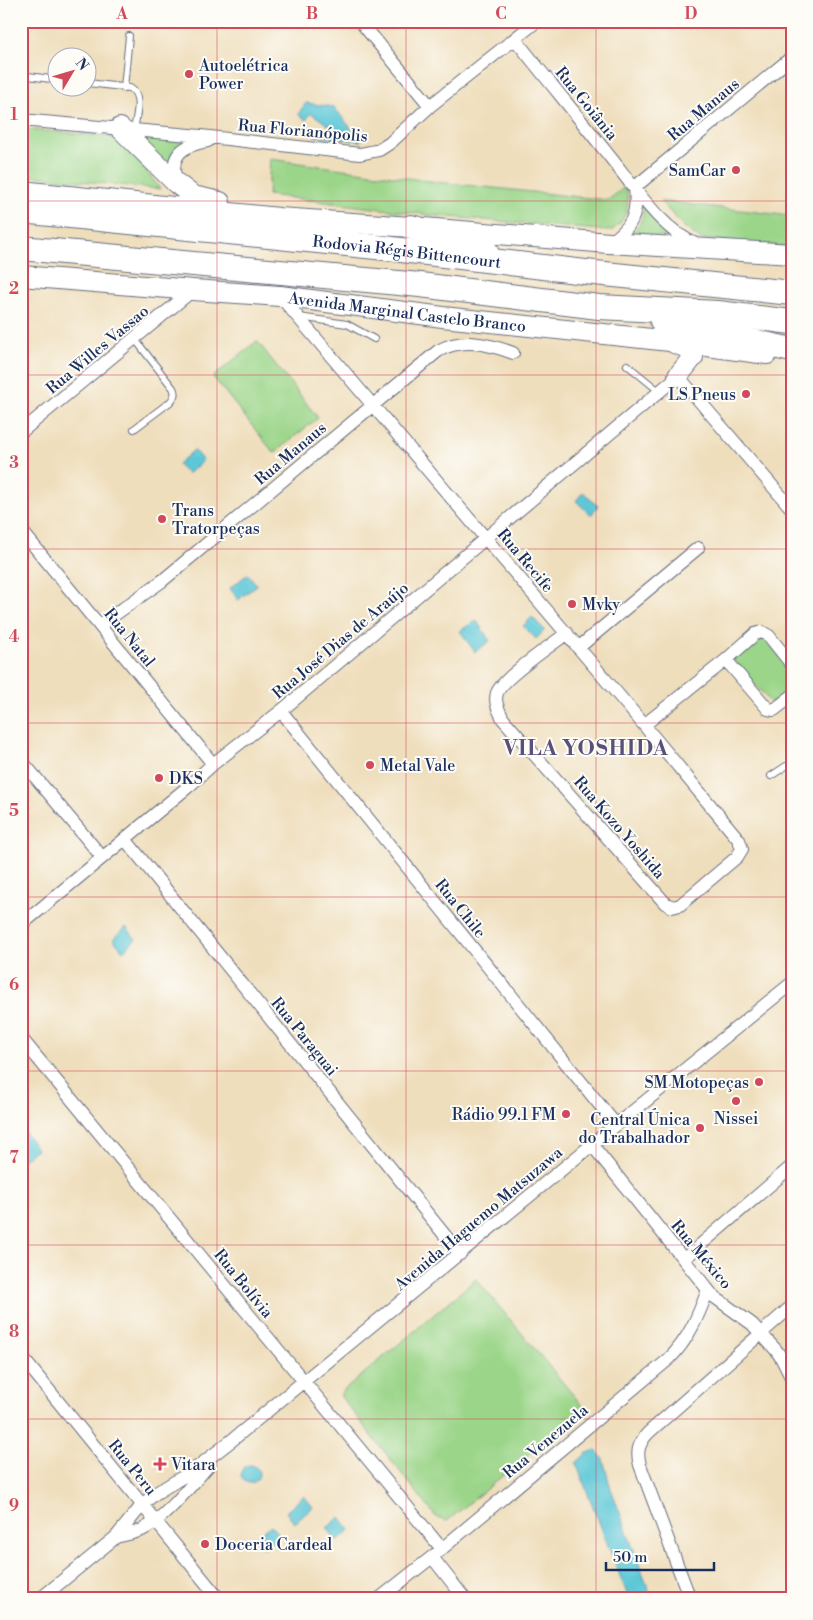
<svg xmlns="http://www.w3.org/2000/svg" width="813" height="1620" viewBox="0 0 813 1620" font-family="'Libre Bodoni',serif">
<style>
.green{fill:#9bd589;stroke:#5b8274}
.water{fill:#5cc7d7;stroke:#3c7b9a}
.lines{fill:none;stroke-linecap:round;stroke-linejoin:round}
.lane-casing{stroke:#656c7f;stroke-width:8}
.street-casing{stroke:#656c7f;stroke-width:14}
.primary-casing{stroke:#656c7f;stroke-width:22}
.highway-casing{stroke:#656c7f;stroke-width:26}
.lane{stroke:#fff;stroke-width:6}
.street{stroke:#fff;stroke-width:12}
.primary{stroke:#fff;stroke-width:20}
.highway{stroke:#fff;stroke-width:24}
.grid{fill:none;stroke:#d1495b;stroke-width:1;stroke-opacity:0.55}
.poi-dot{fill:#d1495b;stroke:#fdfcf7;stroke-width:2}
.labels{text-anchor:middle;stroke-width:4;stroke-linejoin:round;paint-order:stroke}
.poi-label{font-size:16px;fill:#1b2f5e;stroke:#fdfcf7;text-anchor:start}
.street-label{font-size:16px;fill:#1b2f5e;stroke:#fdfcf7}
.district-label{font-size:21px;font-weight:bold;letter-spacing:1px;fill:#59517b;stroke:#fdfcf7}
.neatline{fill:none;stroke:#d1495b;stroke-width:2}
.grid-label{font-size:16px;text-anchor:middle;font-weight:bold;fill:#d1495b}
</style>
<rect width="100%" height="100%" fill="#fdfcf7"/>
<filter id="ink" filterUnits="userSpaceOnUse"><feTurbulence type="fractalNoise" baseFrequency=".02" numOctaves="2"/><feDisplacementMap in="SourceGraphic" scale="10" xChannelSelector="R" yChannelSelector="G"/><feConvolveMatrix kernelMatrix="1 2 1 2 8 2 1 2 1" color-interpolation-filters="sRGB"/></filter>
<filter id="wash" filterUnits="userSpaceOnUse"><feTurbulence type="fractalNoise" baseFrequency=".0096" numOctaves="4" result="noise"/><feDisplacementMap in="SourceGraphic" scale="20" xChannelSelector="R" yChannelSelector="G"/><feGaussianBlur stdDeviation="1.12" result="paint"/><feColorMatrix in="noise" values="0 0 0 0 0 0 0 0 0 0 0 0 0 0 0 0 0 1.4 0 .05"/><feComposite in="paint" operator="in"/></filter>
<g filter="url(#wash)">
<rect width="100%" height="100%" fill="#efdebc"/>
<path class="green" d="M773,21H792V43Z
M21,129L107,136C129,142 146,171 160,189L21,175Z
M130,132L206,139C176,145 172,142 170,174Z
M270,159L437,182L608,200L625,187C631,206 627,219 611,231L438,216L268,195Z
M660,201L792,216V247L700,239L684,227Z
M643,205L672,237L629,235C640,226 644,219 643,205Z
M257,341L318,418L274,453L213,377Z
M759,639H765L792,671V688L771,703L733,659Z
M476,1279L585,1409L447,1521L437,1518L341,1397V1393Z"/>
<path class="water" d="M306,103L334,107L361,141L315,136V129L337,131L311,113L306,120L298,114Z
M194,450L203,461L187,474L178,464Z
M583,492L598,506L591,515L576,501Z
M248,574L257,585L238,600L230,588Z
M532,617L545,630L536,639L523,626Z
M476,620L490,641L475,652L460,631Z
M126,927L136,939L123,951L113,939Z
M23,1130L37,1149L21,1161V1131Z
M596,1450L603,1459L610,1486L652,1599H629L576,1463L587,1453Z
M241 1474a9 9 0 1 1 18 0a9 9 0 1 1-18 0Z
M304,1496L313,1507L295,1523L286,1512Z
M340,1517L350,1530L337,1541L327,1528Z
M271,1525L280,1535L264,1549L255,1539Z"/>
</g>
<g filter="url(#ink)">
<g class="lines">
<g class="lane-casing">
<path id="lane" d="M21,75L58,80
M88,83L130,88C143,95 136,117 134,130
M124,88L129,36
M299,317L347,324L374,339
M627,365L659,391
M134,429L170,402C174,398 176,393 173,388L134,338
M771,776L786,766H792"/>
</g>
<g class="street-casing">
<path id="street" d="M360,21L430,106
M515,39C545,77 576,114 606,152C631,182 661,231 698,245
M21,120L201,136L360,154L379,150L390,143L430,106L537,21
M176,182C169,155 182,145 208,141
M635,187L792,57
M609,243C632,228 638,215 635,187
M280,296L644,725L739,840L742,849L737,857L680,905L672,907L665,903L503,719C499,710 494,703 497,693C502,678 552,645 567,633
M21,432L193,290
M21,530L213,764
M100,625L162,581L438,351C462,337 489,344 513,353
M578,648L698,548
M792,665L769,636L762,632L755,634L726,660L768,709L774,710L792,696
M281,711L616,1125
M644,725L726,660
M21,760L102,857
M125,839L460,1254
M21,925L189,786L213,764L281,711L678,376L792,509
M21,1038L442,1549
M592,1145L713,1296L752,1324L776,1350L782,1359L792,1379
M684,1259L792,1166
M21,1356L219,1599
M116,1537C124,1535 134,1533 142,1530C167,1517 190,1486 209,1465
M432,1557L465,1599
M40,1599L116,1537L143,1504L156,1493L191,1472L231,1441L616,1125L792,983
M379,1599L432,1557L669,1359C689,1339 698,1316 708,1290
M690,1599L640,1465C636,1451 639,1443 648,1433L792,1306"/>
</g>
<g class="primary-casing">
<g id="primary">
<path d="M120,128L176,183L193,196L220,202"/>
<path d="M21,191L279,218L411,227L609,243L792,254"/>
<path id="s1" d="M21,276L193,290L280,296L443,317L670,341L767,354"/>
<path d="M674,343L685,347L693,354V357L678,376"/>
</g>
</g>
<g class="highway-casing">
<g id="highway">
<path id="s2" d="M21,211L376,247L585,272L792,293"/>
<path d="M411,227L442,235L486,251"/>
<path d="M21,248L420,285L599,307L718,313L792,322"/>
<path d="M662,321L792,350"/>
</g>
</g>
<use href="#lane" class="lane"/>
<use href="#street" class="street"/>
<use href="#primary" class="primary"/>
<use href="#highway" class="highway"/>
</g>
</g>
<path class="grid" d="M217,21V1599M406,21V1599M596,21V1599M21,201H792M21,375H792M21,549H792M21,723H792M21,897H792M21,1071H792M21,1245H792M21,1419H792"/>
<g class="poi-dot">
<circle cx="189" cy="74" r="5"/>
<circle cx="736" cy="170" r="5"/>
<circle cx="746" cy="394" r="5"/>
<circle cx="162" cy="519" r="5"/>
<circle cx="572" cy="604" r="5"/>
<circle cx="370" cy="765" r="5"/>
<circle cx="159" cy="778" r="5"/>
<circle cx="759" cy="1082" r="5"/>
<circle cx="736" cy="1101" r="5"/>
<circle cx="566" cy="1114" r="5"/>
<circle cx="700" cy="1128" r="5"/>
<path d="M157.5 1456.5h5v5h5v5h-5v5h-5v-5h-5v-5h5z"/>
<circle cx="205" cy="1544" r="5"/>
</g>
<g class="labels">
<g class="poi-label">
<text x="199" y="71">Autoelétrica<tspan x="199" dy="18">Power</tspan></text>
<text x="726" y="176" text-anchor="end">SamCar</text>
<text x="736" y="400" text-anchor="end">LS Pneus</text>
<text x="172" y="516">Trans<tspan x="172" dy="18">Tratorpeças</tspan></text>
<text x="582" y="610">Mvky</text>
<text x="380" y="771">Metal Vale</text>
<text x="169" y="784">DKS</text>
<text x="749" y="1088" text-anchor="end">SM Motopeças</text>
<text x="556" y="1120" text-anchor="end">Rádio 99.1 FM</text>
<text x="736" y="1124" text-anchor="middle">Nissei</text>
<text x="690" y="1125" text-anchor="end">Central Única<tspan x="690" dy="18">do Trabalhador</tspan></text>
<text x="171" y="1470">Vitara</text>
<text x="215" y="1550">Doceria Cardeal</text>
</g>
<g class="street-label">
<text transform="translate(587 103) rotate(51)" y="6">Rua Goiânia</text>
<text transform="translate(703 109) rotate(-40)" y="6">Rua Manaus</text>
<text transform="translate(303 130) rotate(5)" y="6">Rua Florianópolis</text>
<text dy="6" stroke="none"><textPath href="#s2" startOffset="388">Rodovia Régis Bittencourt</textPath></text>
<text dy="6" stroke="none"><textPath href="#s1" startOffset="388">Avenida Marginal Castelo Branco</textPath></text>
<text transform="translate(97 349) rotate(-40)" y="6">Rua Willes Vassao</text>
<text transform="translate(290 453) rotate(-40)" y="6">Rua Manaus</text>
<text transform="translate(526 560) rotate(50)" y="6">Rua Recife</text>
<text transform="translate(130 637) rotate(51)" y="6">Rua Natal</text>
<text transform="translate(340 640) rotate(-40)" y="6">Rua José Dias de Araújo</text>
<text transform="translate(620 827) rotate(49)" y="6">Rua Kozo Yoshida</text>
<text transform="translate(461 908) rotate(51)" y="6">Rua Chile</text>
<text transform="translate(305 1036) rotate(51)" y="6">Rua Paraguai</text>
<text transform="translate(478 1218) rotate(-40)" y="6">Avenida Haguemo Matsuzawa</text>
<text transform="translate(702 1254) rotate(50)" y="6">Rua México</text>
<text transform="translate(244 1283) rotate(51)" y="6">Rua Bolívia</text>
<text transform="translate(545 1441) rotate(-40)" y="6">Rua Venezuela</text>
<text transform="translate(133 1467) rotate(51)" y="6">Rua Peru</text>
</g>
<g class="district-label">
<text x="586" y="755">VILA YOSHIDA</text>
</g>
</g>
<rect width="813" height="1620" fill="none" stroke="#fdfcf7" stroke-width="55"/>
<g transform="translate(72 72) rotate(52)"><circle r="24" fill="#fdfcf7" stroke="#a3aaba"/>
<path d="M0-4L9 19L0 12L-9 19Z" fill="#d1495b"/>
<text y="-8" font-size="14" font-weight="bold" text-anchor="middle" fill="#1b2f5e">N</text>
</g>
<path d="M606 1562v8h108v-8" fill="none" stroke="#1b2f5e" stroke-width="2.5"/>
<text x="613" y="1562" font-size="15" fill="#1b2f5e" stroke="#fdfcf7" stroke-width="4" paint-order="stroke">50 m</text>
<rect x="28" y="28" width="758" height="1564" class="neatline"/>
<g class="grid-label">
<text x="122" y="19">A</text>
<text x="312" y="19">B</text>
<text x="501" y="19">C</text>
<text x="691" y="19">D</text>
<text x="14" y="120">1</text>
<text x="14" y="294">2</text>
<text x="14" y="468">3</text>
<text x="14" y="642">4</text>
<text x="14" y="816">5</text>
<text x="14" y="990">6</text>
<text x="14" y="1163">7</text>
<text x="14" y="1337">8</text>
<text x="14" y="1511">9</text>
</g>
</svg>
